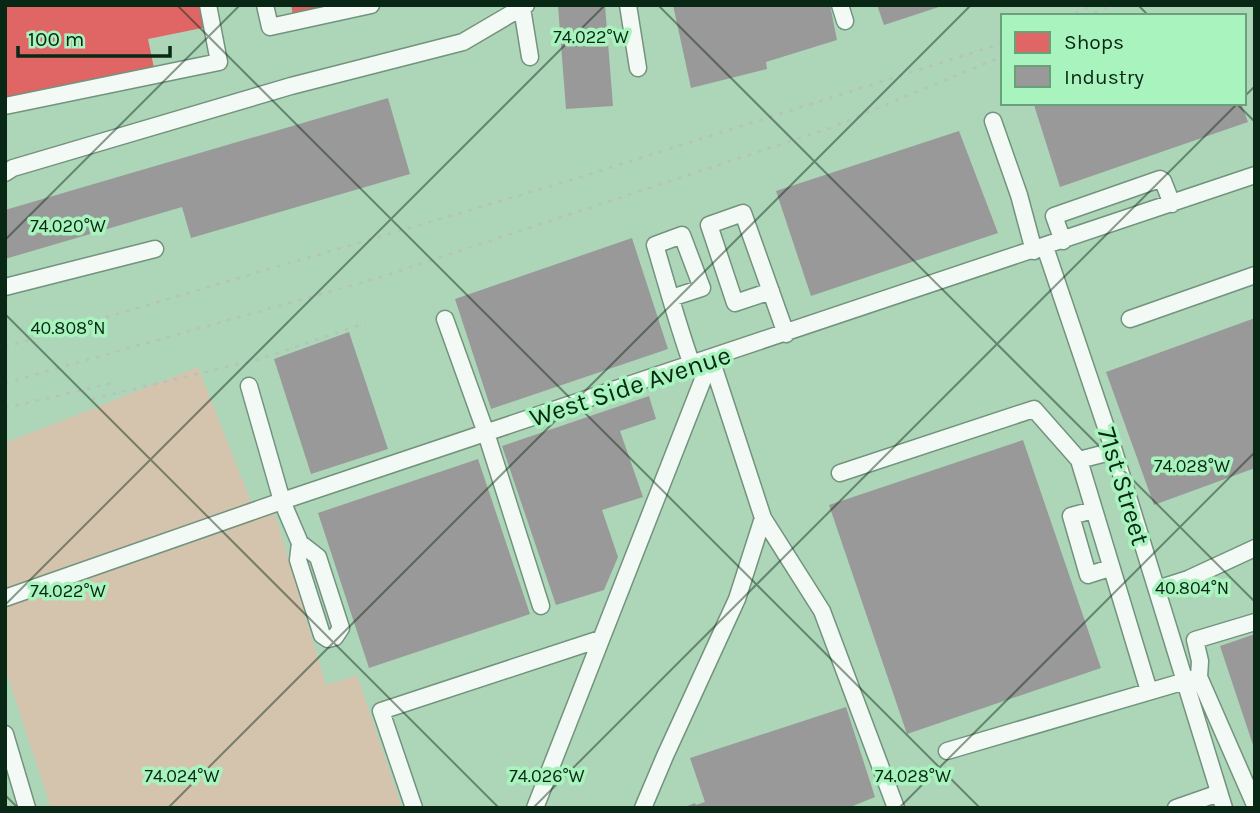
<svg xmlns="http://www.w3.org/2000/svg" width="1260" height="813" viewBox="0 0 1260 813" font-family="Karla,sans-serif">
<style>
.green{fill:#d4c3ad}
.shops{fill:#e06666}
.industry{fill:#999}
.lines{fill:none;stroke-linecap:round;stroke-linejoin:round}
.minor-casing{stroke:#72937d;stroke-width:19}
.minor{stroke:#f3f9f4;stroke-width:16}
.rail{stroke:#b6c2ba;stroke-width:2.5;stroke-dasharray:3.5 7;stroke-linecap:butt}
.ticks{fill:none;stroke:#082714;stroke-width:2;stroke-opacity:0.45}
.labels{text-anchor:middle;stroke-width:7;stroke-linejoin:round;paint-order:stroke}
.street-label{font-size:26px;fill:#082714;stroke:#a9f4be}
.ticks-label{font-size:18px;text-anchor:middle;fill:#082714;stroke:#a9f4be;stroke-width:7;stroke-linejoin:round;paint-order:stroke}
</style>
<rect width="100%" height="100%" fill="#add6b9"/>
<path class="green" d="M198,367L254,509L272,504L326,685L357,675L402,808H51L5,668V443Z"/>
<path class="shops" d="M5,5H202L207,27L148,39L154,68L5,98Z
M291,5H332V6L293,15Z"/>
<path class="industry" d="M605,5L613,106L566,109L558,6Z
M673,5H830L837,40L766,62L767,69L691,88Z
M877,5H942V6L884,25Z
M388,98L410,174L191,238L182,207L5,259V210Z
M1040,103H1241L1248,122L1060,187L1034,105Z
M959,131L998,233L811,296L776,191Z
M632,238L668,349L491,409L455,299Z
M1255,318V468L1154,505L1106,372Z
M349,332L388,449L311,474L274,359Z
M649,396L656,419L620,431L643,497L602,510L618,557L604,590L556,605L502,446Z
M1023,440L1101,668L907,734L829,505Z
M478,459L530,614L369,668L318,513Z
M1255,634V748H1254L1220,646Z
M846,707L875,797L848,808H682L695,803L696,805L705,802L690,758Z"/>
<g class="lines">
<g class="minor-casing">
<path id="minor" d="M265,5L270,27L371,5
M628,5L638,68
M840,5L845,21
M522,8L530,57
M5,106L219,62L208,5
M993,121L1019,195L1034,251
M5,173L13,168L291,86L463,42L526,5
M1063,241L1054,216L1160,179L1163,181L1172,204
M1045,247L1114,451L1224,808
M5,287L155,249
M771,291L735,303L709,225L743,213L786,334
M671,298L702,288L682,235L655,245C667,285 678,326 692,365
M445,319L486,433L541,606
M1130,319L1255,275
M711,359L763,518L822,611L896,808
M249,386L282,501L300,543L298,560L322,635L328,639L335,637L341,628L318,557L300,543
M1079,460L1114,451
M840,473L1034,409L1079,460L1149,691
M1093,510L1071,516L1088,575L1110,568
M1157,589L1188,579L1255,548
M5,598L282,501L1255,175
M1199,677L1255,805
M5,734L27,808
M947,751L1199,677L1200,661L1195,640L1255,622
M414,808L381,711L600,639
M535,808C593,658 653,509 711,359
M643,808L665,756L737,599L763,518
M1176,808L1219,793"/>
</g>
<use href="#minor" class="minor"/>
<path class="rail" d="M1065,16L1094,6
M1084,16L1116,5
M5,347L565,182L1003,43
M5,383L378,278L830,128L1003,56
M92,399L260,359L366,323
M5,408L113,383"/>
</g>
<path class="ticks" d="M177,5L980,808M658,5L1255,602M1138,5L1149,16M1244,97L1255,86M1236,103L1255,122M5,240L240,5M5,314L499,808M5,605L605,5M5,795L18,808M168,808L971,5M533,808L1238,103M899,808L1255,452"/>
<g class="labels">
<g class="street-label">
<text transform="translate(630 386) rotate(-18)" y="9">West Side Avenue</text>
<text transform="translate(1124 486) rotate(73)" y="9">71st Street</text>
</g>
</g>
<g class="ticks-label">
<text x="591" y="43">74.022°W</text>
<text x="68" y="232">74.020°W</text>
<text x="68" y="334">40.808°N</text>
<text x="1192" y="472">74.028°W</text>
<text x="1192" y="594">40.804°N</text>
<text x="68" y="597">74.022°W</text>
<text x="182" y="782">74.024°W</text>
<text x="547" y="782">74.026°W</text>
<text x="913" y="782">74.028°W</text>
</g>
<rect width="1260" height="813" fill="none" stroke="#082714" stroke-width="14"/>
<rect x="1001" y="14" width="245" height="91" fill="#a9f4be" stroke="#69a27a" stroke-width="2"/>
<rect x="1015" y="32" width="35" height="21" fill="#e06666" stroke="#69a27a" stroke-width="2"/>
<text x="1064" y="49" font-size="21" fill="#082714">Shops</text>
<rect x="1015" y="66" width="35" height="21" fill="#999999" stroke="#69a27a" stroke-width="2"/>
<text x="1064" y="84" font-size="21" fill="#082714">Industry</text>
<path d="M18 46v10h152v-10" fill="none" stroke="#082714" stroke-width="3.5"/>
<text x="28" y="46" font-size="21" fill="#082714" stroke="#a9f4be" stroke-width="5" paint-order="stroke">100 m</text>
</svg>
